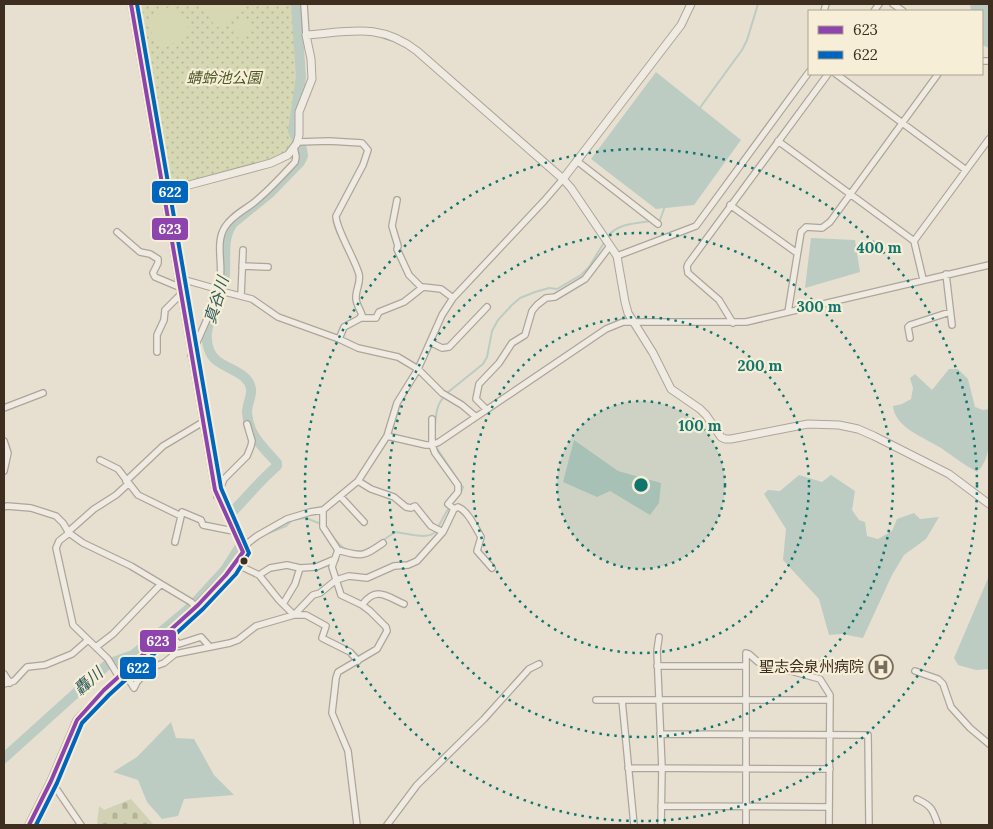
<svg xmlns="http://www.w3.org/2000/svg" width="993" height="829" viewBox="0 0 993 829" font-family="Lora,'Noto Sans JP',serif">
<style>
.grass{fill:url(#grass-dots)}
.cemetery{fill:url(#cemetery-stones)}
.garden{fill:#d6d7b3}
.water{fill:#bcccc2}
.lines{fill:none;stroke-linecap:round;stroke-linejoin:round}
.stream{stroke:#bcccc2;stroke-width:2}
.river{stroke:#bcccc2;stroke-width:10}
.minor-casing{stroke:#ada599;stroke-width:8}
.tertiary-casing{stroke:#ada599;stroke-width:9}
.minor{stroke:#efebe3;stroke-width:5.5}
.tertiary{stroke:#efebe3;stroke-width:7}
.bus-1-casing{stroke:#f7eed8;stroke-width:8}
.bus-2-casing{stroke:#f7eed8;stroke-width:8}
.bus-1{stroke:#8e44ad;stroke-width:4}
.bus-2{stroke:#0065bd;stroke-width:4}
.ring{fill:none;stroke:#0f766e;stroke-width:2.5;stroke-dasharray:2.5 5}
.bus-dot{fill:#3d2e20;stroke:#f7eed8;stroke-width:2}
.labels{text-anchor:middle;stroke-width:4.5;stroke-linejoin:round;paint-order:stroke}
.park-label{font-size:15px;font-style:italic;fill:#4d5a26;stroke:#f7eed8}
.poi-label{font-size:15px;fill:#3d2e20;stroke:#f7eed8;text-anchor:end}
.water-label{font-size:16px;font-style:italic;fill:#2f5d5a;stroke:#f7eed8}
.centre{fill:#0f766e;stroke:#f7eed8;stroke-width:2.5}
.ring-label{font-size:15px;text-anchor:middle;font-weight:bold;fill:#0f766e;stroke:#f7eed8;stroke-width:4.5;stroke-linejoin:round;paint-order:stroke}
.line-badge{stroke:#f7eed8;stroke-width:2}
.badge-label{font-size:14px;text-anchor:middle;font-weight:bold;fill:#fff}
</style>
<defs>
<pattern id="grass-dots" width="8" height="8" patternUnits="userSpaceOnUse" patternTransform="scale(1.25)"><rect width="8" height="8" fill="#d6d7b3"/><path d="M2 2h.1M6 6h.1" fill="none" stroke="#b9b99a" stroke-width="1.8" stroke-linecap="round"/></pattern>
<pattern id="cemetery-stones" width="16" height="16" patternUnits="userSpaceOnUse" patternTransform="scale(1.25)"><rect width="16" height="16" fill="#d1d1b3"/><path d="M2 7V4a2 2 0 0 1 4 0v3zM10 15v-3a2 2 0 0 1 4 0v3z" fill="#b4b49a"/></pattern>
</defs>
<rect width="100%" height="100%" fill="#e7e0d1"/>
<path class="grass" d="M137,4H295L299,77L291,125V131L294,140L292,145L280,156L172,188L168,186Z"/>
<path class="cemetery" d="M131,799L154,825H97L99,806L104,810Z"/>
<path class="garden" d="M174,4L191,32L162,50L145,21Z
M201,4H241L245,10L216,28Z
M244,18L251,30L237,38L230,27Z"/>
<path class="water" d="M970,4H989V48L982,45V11H971Z
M656,72L741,140L694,205L656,209L591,159Z
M811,238L855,240L860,272L805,288Z
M949,369H958L968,379L975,407L983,410L989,409C989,430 993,458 977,472C964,465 953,456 941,448C924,437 895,428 893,406L902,404L911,399L913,388L910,378L915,374L932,390Z
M574,440L618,471L661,483L659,503L650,515L610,491L597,497L563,482Z
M799,475L822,482L831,475L855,491L852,510L859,520L865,522L867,536L878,539L892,531L897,519L914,513L920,519L939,517L926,539L904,555L892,575L863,638L842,634L829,635L819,599L783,560L786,529L764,494L768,490L780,491Z
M989,576V669L976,670L958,665L954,658Z
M171,722L176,738L194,739L214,775L234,795L184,799L178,816L162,819L147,802L138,780L113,772L137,757Z"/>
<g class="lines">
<path class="stream" d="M699,109L742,50L747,40L758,4
M658,220H660L665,206
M607,237C618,223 635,224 650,221
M447,393L483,364L487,357L492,331L498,320L512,305L520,298L535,292L549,288L557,289L581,275L589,267L605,241
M435,427C436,416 436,405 444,397
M434,444L458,480
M328,530C340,546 343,553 364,551
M266,534L286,526L292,520L306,518L321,524
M382,541L395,532C406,533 429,541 436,531C441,523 444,514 450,507C454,500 461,496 463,487L460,484"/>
<path class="river" d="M4,758L108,664L133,655L192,606L225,570L239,548L241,540L229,515C246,499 259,481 277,466V463C263,447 248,435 247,412C247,404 252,396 251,389C248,369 217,369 210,352C199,328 219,305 224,282C228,262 220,241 233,223L270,193L300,162L303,156L302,149L293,131L301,77L296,4"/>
<g class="minor-casing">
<path id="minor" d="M131,4L215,490L242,548
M304,4L306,35
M893,4L903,11
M824,11L826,4
M874,11L879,4
M982,61H989
M836,74L966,170
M778,141L914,241L923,279
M297,142L329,141L362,143L368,150L363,165L336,216C336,229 354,257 359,274C361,282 356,289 356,297C355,302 360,309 362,315L359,319L344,327L339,339
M577,161L658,224
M397,200L392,226L398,246L397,249L409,275L422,288
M730,205L797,253
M117,232L140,252L150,254L158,259V263L153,273L155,277L179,287
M914,241L989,139
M617,256L696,226L809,72
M242,266L268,267
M946,274L952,325
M178,278L217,289
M217,290L252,299L278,317L339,339L358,348L398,357L418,369L442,393L462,405L475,416
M241,296L243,250
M788,312L801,232L806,227L822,228L830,222L938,74
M361,318H376L379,312L404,302L423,287L441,289L453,298
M733,323L719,300L688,273L687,267L688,264L828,74
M910,338L908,327L910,325L950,312
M430,342L442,348L449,347L487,307
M157,352V335L164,320L165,310L181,294
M191,355C202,331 214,306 220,280C223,263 215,242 225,227C232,215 247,209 257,200C270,189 283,175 295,162L296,157L294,147
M4,408L43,393
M486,409L476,399L479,384L499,363L512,343L525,335L532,311L537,305L546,298L555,297L585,279L610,246
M432,419V445L435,453L458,485V492L448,504L454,509L458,507C468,511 475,527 481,537L477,551L492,568
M387,436L426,445H432L439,442L606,329L623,322H746L989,265
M4,441L8,453L4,471
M100,460L118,469L138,495L181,516
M126,481L163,446L203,422
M358,481L371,489L394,497L406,507L411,508L415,506L431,526L443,532
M217,496L224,479L247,456L251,446L252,441L247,424
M340,496L364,522
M4,507L7,506L31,508L56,516L63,523L69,533L83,543L131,566L191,602L196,607
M323,510V527L338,550L332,567L341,595L362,605L370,611L386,627L387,631L377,649L338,672L336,678L332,713L348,751L357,825
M68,532L94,509L116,495L128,484
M69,533L59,541L56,548L73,625L108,659L119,677
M175,542L182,512L201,520L203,525L233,531
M338,550C362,557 363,557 383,543
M243,552L248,543L257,536L287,519L310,512L323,510L358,481L387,436L397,403L418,369L442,315L453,298L544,201L563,179
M236,564L259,575L279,600L294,615H306L326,626L322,638L350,652L358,661
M259,575L270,568L287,565L300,568L316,567L335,559
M283,604L295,584L300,568
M362,605C376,586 386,596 404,604
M168,634L179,644L201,637L210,647
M659,637L657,651L662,768L661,825
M96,647L113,634L161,584
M657,666H746
M915,671L938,679L943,684L951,707L970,728L989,744
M124,672L134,688L137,682L150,668L164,663L175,654L230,643L238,640L256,626L294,615L313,595L320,593L336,580L349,576L367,578L394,566L408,565L417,561L443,532L454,509
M4,674L10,683
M4,684L14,681L27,667L45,665L72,654L88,640
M596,700H830
M622,700L634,825
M660,734L868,735L869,825
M628,768L830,769
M51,781L81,825
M917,799C932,806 933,810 938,825
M661,806L829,807
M387,825L417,785L484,719L529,669L539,664
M746,825V653L749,654L758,662L820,679L830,695L829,825"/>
</g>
<g class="tertiary-casing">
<path id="tertiary" d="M563,179L681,25L691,4
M163,192L271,163L288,155L297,143L299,135V112L312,79L311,59L306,35C350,32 379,22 417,51L563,179L571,188L617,256L625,302L628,313L653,353L671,389L700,409L706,415L721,437L725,439H731L808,424L839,425L858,429L874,436L949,474L989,504
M29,825L51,781L77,720L119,677L183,620L224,578L236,564L243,552L242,548"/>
</g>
<use href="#minor" class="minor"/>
<use href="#tertiary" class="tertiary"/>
<g class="bus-1-casing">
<path id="bus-1" d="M29,825L51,781L77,720L104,690L198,605L226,575L243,552L215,490L131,4"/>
</g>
<g class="bus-2-casing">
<path id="bus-2" d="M36,825L57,783L82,723L109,695L203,609L236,574L249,553L221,488L137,4"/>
</g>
<use href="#bus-1" class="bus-1"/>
<use href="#bus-2" class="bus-2"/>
</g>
<circle cx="641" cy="485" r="84" fill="#0f766e" fill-opacity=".12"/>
<g class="ring">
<circle cx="641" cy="485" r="84"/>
<circle cx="641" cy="485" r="168"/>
<circle cx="641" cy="485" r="252"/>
<circle cx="641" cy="485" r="336"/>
</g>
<defs>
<g id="hospital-ring" transform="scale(1.25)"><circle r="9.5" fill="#f7eed8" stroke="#786c5e" stroke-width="1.5"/><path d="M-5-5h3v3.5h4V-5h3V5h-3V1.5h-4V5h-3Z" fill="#786c5e"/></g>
</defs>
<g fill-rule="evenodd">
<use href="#hospital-ring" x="881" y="667"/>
</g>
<circle class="bus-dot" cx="244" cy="561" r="4.5"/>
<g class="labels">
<g class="park-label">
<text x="224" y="83">蜻蛉池公園</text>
</g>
<g class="poi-label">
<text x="864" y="672">聖志会泉州病院</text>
</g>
<g class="water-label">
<text transform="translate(216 300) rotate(-73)" y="6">真谷川</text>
<text transform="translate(88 681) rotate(-42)" y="6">轟川</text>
</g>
</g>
<circle cx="641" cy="485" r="8" class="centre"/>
<g class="ring-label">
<text x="879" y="253">400 m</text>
<text x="819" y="312">300 m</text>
<text x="760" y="371">200 m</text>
<text x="700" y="431">100 m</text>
</g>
<g class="line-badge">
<rect x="151" y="180" width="38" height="24" rx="5" fill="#0065bd"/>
<rect x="151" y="217" width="38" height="24" rx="5" fill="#8e44ad"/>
<rect x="139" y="629" width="38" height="24" rx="5" fill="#8e44ad"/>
<rect x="119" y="656" width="38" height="24" rx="5" fill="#0065bd"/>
</g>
<g class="badge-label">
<text x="170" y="197">622</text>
<text x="170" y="234">623</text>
<text x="158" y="646">623</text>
<text x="138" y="673">622</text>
</g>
<rect width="993" height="829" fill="none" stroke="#3d2e20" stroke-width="10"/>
<rect x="808" y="10" width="175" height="65" fill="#f7eed8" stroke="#ada18e"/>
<rect x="818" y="26" width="25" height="8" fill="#8e44ad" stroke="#ada18e"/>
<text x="853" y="35" font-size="15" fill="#3d2e20">623</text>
<rect x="818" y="51" width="25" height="8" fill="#0065bd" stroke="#ada18e"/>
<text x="853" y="60" font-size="15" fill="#3d2e20">622</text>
</svg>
